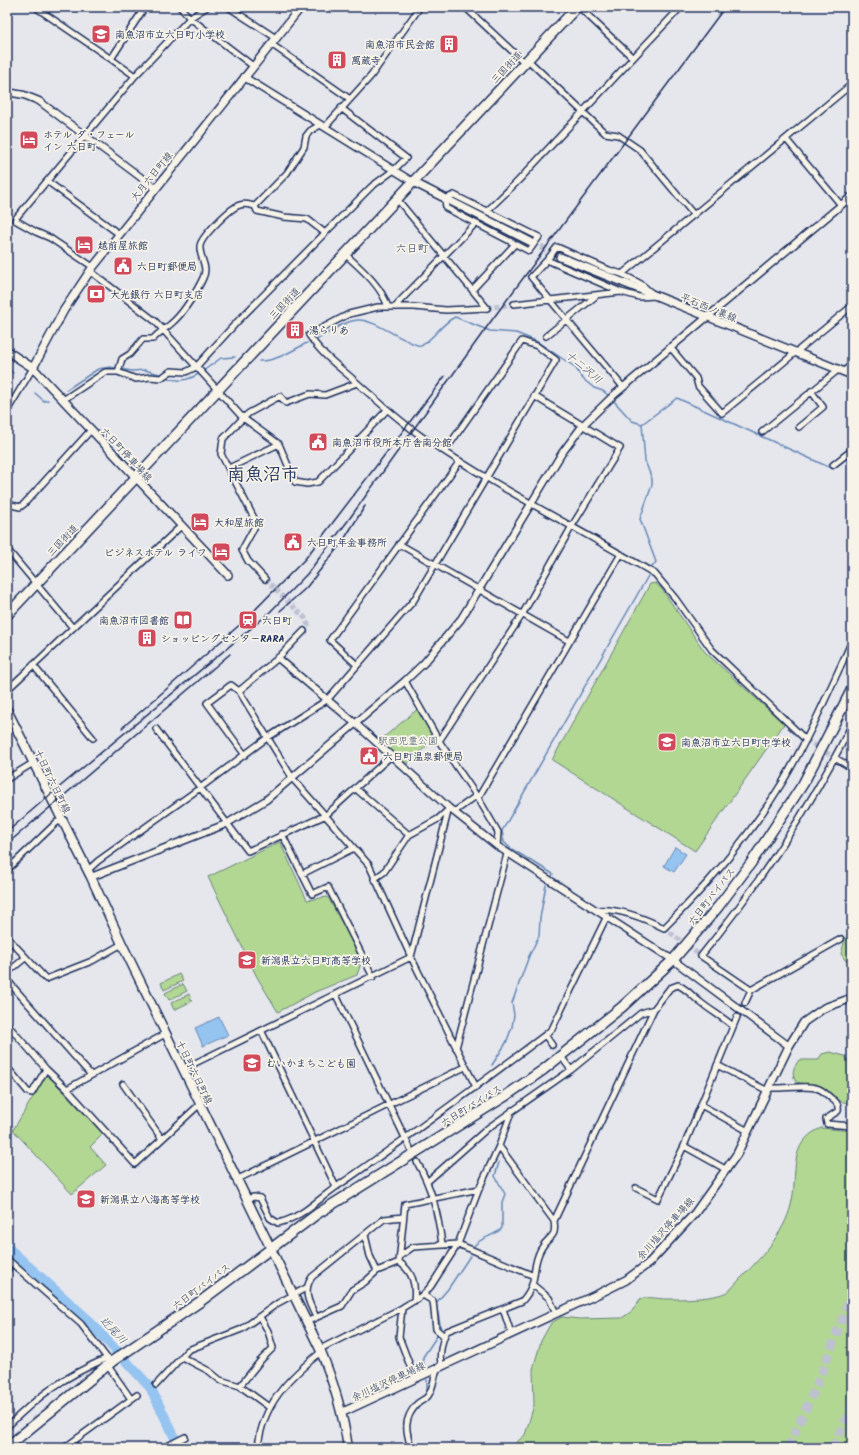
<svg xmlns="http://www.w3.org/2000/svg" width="859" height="1455" viewBox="0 0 859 1455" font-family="Kalam,'Klee One',sans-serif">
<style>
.green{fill:#b2d792;stroke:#668378}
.water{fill:#95c4f0;stroke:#6488b6}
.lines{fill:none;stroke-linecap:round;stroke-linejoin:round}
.stream{stroke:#6488b6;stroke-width:1.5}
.river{stroke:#95c4f0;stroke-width:10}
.minor-tunnel{stroke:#bdc1d0;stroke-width:5;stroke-dasharray:5 2.5;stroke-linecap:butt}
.secondary-tunnel{stroke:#bdc1d0;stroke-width:7;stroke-dasharray:7 3.5;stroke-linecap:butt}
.motorway-tunnel{stroke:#bdc1d0;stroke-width:9;stroke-dasharray:9 4.5;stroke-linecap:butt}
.minor-casing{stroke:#1b2f5e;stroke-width:8}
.tertiary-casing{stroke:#1b2f5e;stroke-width:9}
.secondary-casing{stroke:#1b2f5e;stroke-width:10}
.primary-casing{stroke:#1b2f5e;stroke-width:11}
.trunk-casing{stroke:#1b2f5e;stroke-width:12}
.minor{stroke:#f7f3e8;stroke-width:5}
.tertiary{stroke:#f7f3e8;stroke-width:6}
.secondary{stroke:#f7f3e8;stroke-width:7}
.primary{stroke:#f7f3e8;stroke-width:8}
.trunk{stroke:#f7f3e8;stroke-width:9}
.rail{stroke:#1b2f5e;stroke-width:1.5}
.labels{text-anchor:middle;stroke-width:3.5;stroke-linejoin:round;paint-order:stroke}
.poi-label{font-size:10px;font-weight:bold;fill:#1b2f5e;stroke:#f7f3e8;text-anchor:start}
.street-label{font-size:10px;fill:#1b2f5e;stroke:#f7f3e8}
.park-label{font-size:10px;fill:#41596b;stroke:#f7f3e8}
.neighbourhood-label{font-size:11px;fill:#1b2f5e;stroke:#f7f3e8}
.water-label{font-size:11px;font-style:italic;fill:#3a5482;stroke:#f7f3e8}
.town-label{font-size:18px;font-weight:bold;fill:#1b2f5e;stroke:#f7f3e8}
</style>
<rect width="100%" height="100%" fill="#e6e6ed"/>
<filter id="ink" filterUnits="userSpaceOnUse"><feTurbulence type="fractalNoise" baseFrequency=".025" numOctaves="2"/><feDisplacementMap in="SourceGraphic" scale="8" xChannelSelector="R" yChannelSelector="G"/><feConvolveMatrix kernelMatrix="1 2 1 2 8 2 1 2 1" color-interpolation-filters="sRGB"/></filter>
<g filter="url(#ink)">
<path class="green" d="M655,583L661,588L705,652L784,724L695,851L552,760L650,584Z
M420,707L437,737L403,767L377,743Z
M280,842L307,900L328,897L362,960L357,975L315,992L278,1012L257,977L208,877Z
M852,934V962L846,961L841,954L845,939Z
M179,974L183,981L164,990L161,983Z
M183,984L187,991L169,1000L165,993Z
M189,994L192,1001L174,1010L171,1003Z
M830,1052L845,1056L852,1067V1105L838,1100L820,1087L796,1082C791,1073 793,1068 799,1060H818L822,1054Z
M47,1074L103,1134L90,1147L106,1165L72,1194L13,1130Z
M821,1128L852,1131V1448H510L525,1435L534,1405L533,1369L541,1341L551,1323L562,1317L579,1319L622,1318L632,1311L640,1299C650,1296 657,1299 667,1299C682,1299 714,1299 727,1292C732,1289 736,1283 740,1279C760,1259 784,1234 791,1205C799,1174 786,1144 821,1128Z"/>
<path class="water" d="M675,847L686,854L674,872L664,866Z
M219,1017L228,1035L203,1046L195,1028Z"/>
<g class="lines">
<path class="stream" d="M318,339C330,332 344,321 358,320C374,319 403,342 421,346C435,337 441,324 455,317L490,331L516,333L536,341L575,367L583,379L594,388L603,391L609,396
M259,361C275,362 293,350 307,343
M7,368L13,373
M203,371L221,358L235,357
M166,377C179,383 189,380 200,373
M66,390L98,369L110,367L132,371L145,370L163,375
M35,393L44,401L48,400
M612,399L632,421L642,424
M642,424L677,398L833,469L852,455
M642,424L645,461L652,479V485L640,519L656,562L652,567
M552,876L553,874L510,848L504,842L502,831L648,576
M492,1065L506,1043L512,1027L514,1015L512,1003L529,956L539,936L540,918L546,885
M474,1246C482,1236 494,1237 502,1228V1202L505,1194L495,1176L499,1162
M424,1368L423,1357L441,1330L436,1303L448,1289L470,1256
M425,1396L427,1391V1380
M409,1425L411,1417L422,1403
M409,1429L415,1448"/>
<path class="river" d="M7,1247L85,1317L150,1387L180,1448"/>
<path class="minor-tunnel" d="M487,308L514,304
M265,579L305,618L308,625L304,631
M806,740L835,758
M664,928L701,956
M737,1017L745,1003
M552,1045L561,1057"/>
<path class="secondary-tunnel" d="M531,242L560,257"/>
<path class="motorway-tunnel" d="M788,1448L819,1380L852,1293
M833,1448L852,1406"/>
<g class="minor-casing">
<path id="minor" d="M180,7L190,18L253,66
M228,7L276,38
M465,7L525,63
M38,9L111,59
M271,44L350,99
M633,58L681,7
M528,60L605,133L618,135L640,150L694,215
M135,76L111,59L145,7
M325,127L371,76L420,7
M786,139L841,205
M47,181L119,234
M454,195L539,237L529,251L446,208L445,199Z
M397,199L487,308
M255,206L257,211L284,217L307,219L325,233
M487,211L518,181L633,58L579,7
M557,247L609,270L622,274L641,284L655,296L639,297L621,292L547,260Z
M345,254C361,269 381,285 388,307
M547,260L531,277L623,387
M93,267L50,238L36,232L15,220L16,218L135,76L190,18L207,7
M90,271L155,321L243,418L223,439L221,454L255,520V526L242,550L248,561L265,579
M622,274L852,84
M473,289L515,244
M514,304L621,292
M396,307L399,302L475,224
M487,308L446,310L414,307H378L349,314L309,335C320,353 338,366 354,380C375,399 397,419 421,436C496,487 577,528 655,574L675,598L712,650L806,740
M546,336L596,296
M670,347L696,378L698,386L722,413L852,306
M118,372L122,359L130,354L143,339H153C159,332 167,328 174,321C184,312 197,291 203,278C209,266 199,258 200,246C201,237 231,207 240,205C245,203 250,205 255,206L287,173L304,147L306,136L310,131L320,125
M843,372L852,364
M357,383L325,395L310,394L286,403L280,396L249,413L243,418L279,444L295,482L307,484L318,482L387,410
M63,400L105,372H118L136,379L150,377L161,378L171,371L186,372L196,367L237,322L325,233L371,187L394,170L406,158L341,108
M7,411L33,368
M799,427L823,407L811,391
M762,432L838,370
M833,465L852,450
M229,468L279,444
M7,504L20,507L24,504L91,430
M399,544L569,641
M7,549L73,628
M304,631L278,658L239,691L293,779L369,865L411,957L476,1087
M33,665L93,738
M357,665L330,640L460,461
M405,681L439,741L478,798L498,832L497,846
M7,690L181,526
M239,691L231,685L207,703L245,755
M156,729L248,851L326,815L391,756
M439,741L522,615L572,526L620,448L534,396
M835,758L852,768
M7,779L33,763
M355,788L409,835
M478,798L621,554
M454,812L476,796
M282,834L302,874L354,848
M7,870L57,822H62
M87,871L98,861L200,788L267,738L327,700L414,600L556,360L537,346L522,341L445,451
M302,874L312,894L328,887L373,977
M374,879L384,872L409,835L438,819L449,809
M597,910C619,908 644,918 664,928C709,884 749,837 782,783C809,738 830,689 852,641
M7,937L46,979L92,961L122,944
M7,973L25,958
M7,980L91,1075
M751,990L701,956C759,884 811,807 852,724
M336,995L410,1148
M745,1003L751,990L841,939
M7,1024L46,1069
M262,1032L336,1187
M545,1035L552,1045
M456,1048L507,854
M563,1059L571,1070
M717,1065L768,1091
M7,1067L28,1092L32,1093L46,1069L67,1089L135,1164L200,1104
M183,1069L411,957L449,808
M123,1084L162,1139
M769,1088C783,1089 808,1084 819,1089C824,1091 828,1096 832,1099C837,1102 839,1106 838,1111L826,1119L827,1124L852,1126
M67,1089L165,1034
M701,1105L748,1131
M417,1162C432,1188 438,1214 442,1244
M727,1170L684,1146L737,1017
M236,1180L465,1067
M428,1181L488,1128L571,1070L641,1013L654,1009
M636,1188L658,1199L684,1146
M246,1199L254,1197L260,1198L270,1218L278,1223C302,1218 319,1198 339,1185C409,1137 477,1086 545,1035L552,1029L607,916
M554,1221L654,1009L670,988L678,985C687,989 692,996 700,1002C711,1011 723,1017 733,1026
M365,1235L370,1256L377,1271L399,1262L405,1204L479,1189
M400,1256L413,1247L458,1244L534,1276
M7,1259L81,1324L107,1358
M399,1262C413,1272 416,1284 414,1301
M7,1270L8,1269
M533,1285L549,1298L556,1313
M423,1295L433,1301L436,1329L444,1336
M402,1308L399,1337L415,1379
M503,1309L511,1333
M316,1317C309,1303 302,1291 312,1277L384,1219L403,1217
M306,1322L342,1306L352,1290L365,1282L377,1271
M320,1349L402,1308L423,1295L431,1286L458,1244L479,1189L499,1146L512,1110
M182,1357L209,1371L220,1380L240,1386L269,1407
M108,1366L131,1399
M442,1367C438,1358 442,1339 447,1331L522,1301C540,1281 530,1268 541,1249C548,1235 557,1240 554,1221L499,1146
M156,1385L188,1350L242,1329L278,1303L306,1288
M240,1386L261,1360L273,1348L268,1331L260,1317
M7,1427C40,1394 64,1377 107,1358L109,1359
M167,1446L185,1437
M64,1448L137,1395
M258,1448C262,1404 289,1378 321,1352
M411,1448C406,1431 403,1420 416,1405C419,1401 425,1400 428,1396C433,1389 434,1378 437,1369"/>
</g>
<g class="tertiary-casing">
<path id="tertiary" d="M244,77L413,182
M7,92L24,95L39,101L155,188
M278,658L356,724L449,808L497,846L673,960L789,1046
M91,877L226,824L266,800L405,681L424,663L461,619L562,453L583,425L614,395L852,196"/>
</g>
<g class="secondary-casing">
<path id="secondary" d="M413,182L531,242
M560,257L852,375
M7,351L33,368L228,575
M33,368L64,310L90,271L301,7
M343,1412L600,1293L626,1280L649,1263L695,1213L737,1154L789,1046L804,1022L824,1008L852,998"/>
</g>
<g class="primary-casing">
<path id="primary" d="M7,710L91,877L122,944L320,1349C334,1383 343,1412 348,1448"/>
</g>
<g class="trunk-casing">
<path id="trunk" d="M7,615L577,7
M7,1447L114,1360L201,1301L317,1214L504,1097L543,1070L622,1007L673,960L718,907L751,863L803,784L852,689"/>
</g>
<use href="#minor" class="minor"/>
<use href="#tertiary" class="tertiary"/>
<use href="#secondary" class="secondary"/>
<use href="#primary" class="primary"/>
<use href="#trunk" class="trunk"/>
<path class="rail" d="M280,611L306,588L343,541L365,506
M122,728L244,621L305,559L445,376
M7,832L45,799L267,615L307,574L347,522L489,324L725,7
M7,844L230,654"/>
</g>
</g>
<defs>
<g id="school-square" transform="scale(1)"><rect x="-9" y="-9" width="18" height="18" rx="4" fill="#d1495b" stroke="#f7f3e8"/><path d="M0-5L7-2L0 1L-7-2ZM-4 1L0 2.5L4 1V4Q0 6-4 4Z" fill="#fff"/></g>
<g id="building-square" transform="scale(1)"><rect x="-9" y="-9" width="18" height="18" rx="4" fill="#d1495b" stroke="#f7f3e8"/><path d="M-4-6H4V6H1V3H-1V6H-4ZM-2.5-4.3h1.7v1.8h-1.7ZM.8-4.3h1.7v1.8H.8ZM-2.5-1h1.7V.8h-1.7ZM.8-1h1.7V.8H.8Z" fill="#fff"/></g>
<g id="hotel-square" transform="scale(1)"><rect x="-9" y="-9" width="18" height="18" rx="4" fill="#d1495b" stroke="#f7f3e8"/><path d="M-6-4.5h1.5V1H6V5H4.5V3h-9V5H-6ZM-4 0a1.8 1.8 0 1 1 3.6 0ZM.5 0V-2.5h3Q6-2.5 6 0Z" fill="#fff"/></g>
<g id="civic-square" transform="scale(1)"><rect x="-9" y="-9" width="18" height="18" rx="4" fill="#d1495b" stroke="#f7f3e8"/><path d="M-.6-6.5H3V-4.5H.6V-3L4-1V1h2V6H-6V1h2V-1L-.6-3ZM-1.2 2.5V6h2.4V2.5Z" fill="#fff"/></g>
<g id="bank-square" transform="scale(1)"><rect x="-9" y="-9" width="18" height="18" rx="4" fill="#d1495b" stroke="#f7f3e8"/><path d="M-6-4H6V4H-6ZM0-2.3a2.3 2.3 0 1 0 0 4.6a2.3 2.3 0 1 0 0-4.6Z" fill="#fff"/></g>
<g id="library-square" transform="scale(1)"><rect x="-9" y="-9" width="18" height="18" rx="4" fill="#d1495b" stroke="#f7f3e8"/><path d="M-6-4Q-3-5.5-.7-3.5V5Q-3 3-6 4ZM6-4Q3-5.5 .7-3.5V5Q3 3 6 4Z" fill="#fff"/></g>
<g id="station-square" transform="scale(1)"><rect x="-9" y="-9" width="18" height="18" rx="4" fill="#d1495b" stroke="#f7f3e8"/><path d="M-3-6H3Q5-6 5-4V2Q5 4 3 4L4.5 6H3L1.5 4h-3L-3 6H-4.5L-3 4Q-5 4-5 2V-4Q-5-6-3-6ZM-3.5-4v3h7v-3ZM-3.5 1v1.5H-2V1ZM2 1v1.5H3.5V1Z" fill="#fff"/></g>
</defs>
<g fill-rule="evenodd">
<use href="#school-square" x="101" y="34"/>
<use href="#building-square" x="449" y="44"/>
<use href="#building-square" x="337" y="60"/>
<use href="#hotel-square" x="29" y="140"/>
<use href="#hotel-square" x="84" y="245"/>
<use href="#civic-square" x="123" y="266"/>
<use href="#bank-square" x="96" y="294"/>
<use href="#building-square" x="295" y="330"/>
<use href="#civic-square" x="318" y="442"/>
<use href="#hotel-square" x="200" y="522"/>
<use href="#civic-square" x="293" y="542"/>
<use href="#hotel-square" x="221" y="552"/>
<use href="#library-square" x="183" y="620"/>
<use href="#station-square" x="248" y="620"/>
<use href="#building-square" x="147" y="638"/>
<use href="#school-square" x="667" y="742"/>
<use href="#civic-square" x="369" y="756"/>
<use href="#school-square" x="247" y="960"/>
<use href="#school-square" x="252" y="1063"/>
<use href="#school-square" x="86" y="1199"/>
</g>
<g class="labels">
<g class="poi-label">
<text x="115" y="38">南魚沼市立六日町小学校</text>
<text x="435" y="48" text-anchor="end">南魚沼市民会館</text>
<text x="351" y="64">萬蔵寺</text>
<text x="43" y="138">ホテル ダ・フェール<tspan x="43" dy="12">イン 六日町</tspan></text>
<text x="98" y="249">越前屋旅館</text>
<text x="137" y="270">六日町郵便局</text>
<text x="110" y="298">大光銀行 六日町支店</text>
<text x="309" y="334">湯らりあ</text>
<text x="332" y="446">南魚沼市役所本庁舎南分館</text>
<text x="214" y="526">大和屋旅館</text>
<text x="307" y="546">六日町年金事務所</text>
<text x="207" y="556" text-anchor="end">ビジネスホテル ライフ</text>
<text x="169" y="624" text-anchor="end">南魚沼市図書館</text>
<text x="262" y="624">六日町</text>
<text x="161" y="642">ショッピングセンターRARA</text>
<text x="681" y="746">南魚沼市立六日町中学校</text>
<text x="383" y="760">六日町温泉郵便局</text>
<text x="261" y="964">新潟県立六日町高等学校</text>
<text x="266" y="1067">むいかまちこども園</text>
<text x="100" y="1203">新潟県立八海高等学校</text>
</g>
<g class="street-label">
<text transform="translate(506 67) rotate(-47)" y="4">三国街道</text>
<text transform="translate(151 176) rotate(-51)" y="4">大月六日町線</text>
<text transform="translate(284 303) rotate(-47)" y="4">三国街道</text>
<text transform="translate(709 307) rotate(22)" y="4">平石西ノ裏線</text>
<text transform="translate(127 454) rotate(47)" y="4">六日町停車場線</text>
<text transform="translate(62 540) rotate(-47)" y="4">三国街道</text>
<text transform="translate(53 781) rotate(64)" y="4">十日町六日町線</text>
<text transform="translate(711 896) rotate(-52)" y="4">六日町バイパス</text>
<text transform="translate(195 1072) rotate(64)" y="4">十日町六日町線</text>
<text transform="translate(471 1105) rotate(-32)" y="4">六日町バイパス</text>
<text transform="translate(665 1228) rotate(-48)" y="4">余川塩沢停車場線</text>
<text transform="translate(201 1286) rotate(-37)" y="4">六日町バイパス</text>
<text transform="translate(388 1381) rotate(-25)" y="4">余川塩沢停車場線</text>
</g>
<g class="park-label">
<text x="408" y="744">駅西児童公園</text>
</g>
<g class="neighbourhood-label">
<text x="412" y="252">六日町</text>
</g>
<g class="water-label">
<text transform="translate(584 367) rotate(40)" y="4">十二沢川</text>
<text transform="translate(114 1330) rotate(47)" y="4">近尾川</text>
</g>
<g class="town-label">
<text x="263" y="480">南魚沼市</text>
</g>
</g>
<rect width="859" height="1455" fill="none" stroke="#f7f3e8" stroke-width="24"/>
<rect x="12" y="12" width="835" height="1431" fill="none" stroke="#1b2f5e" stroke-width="1.5" filter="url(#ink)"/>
</svg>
